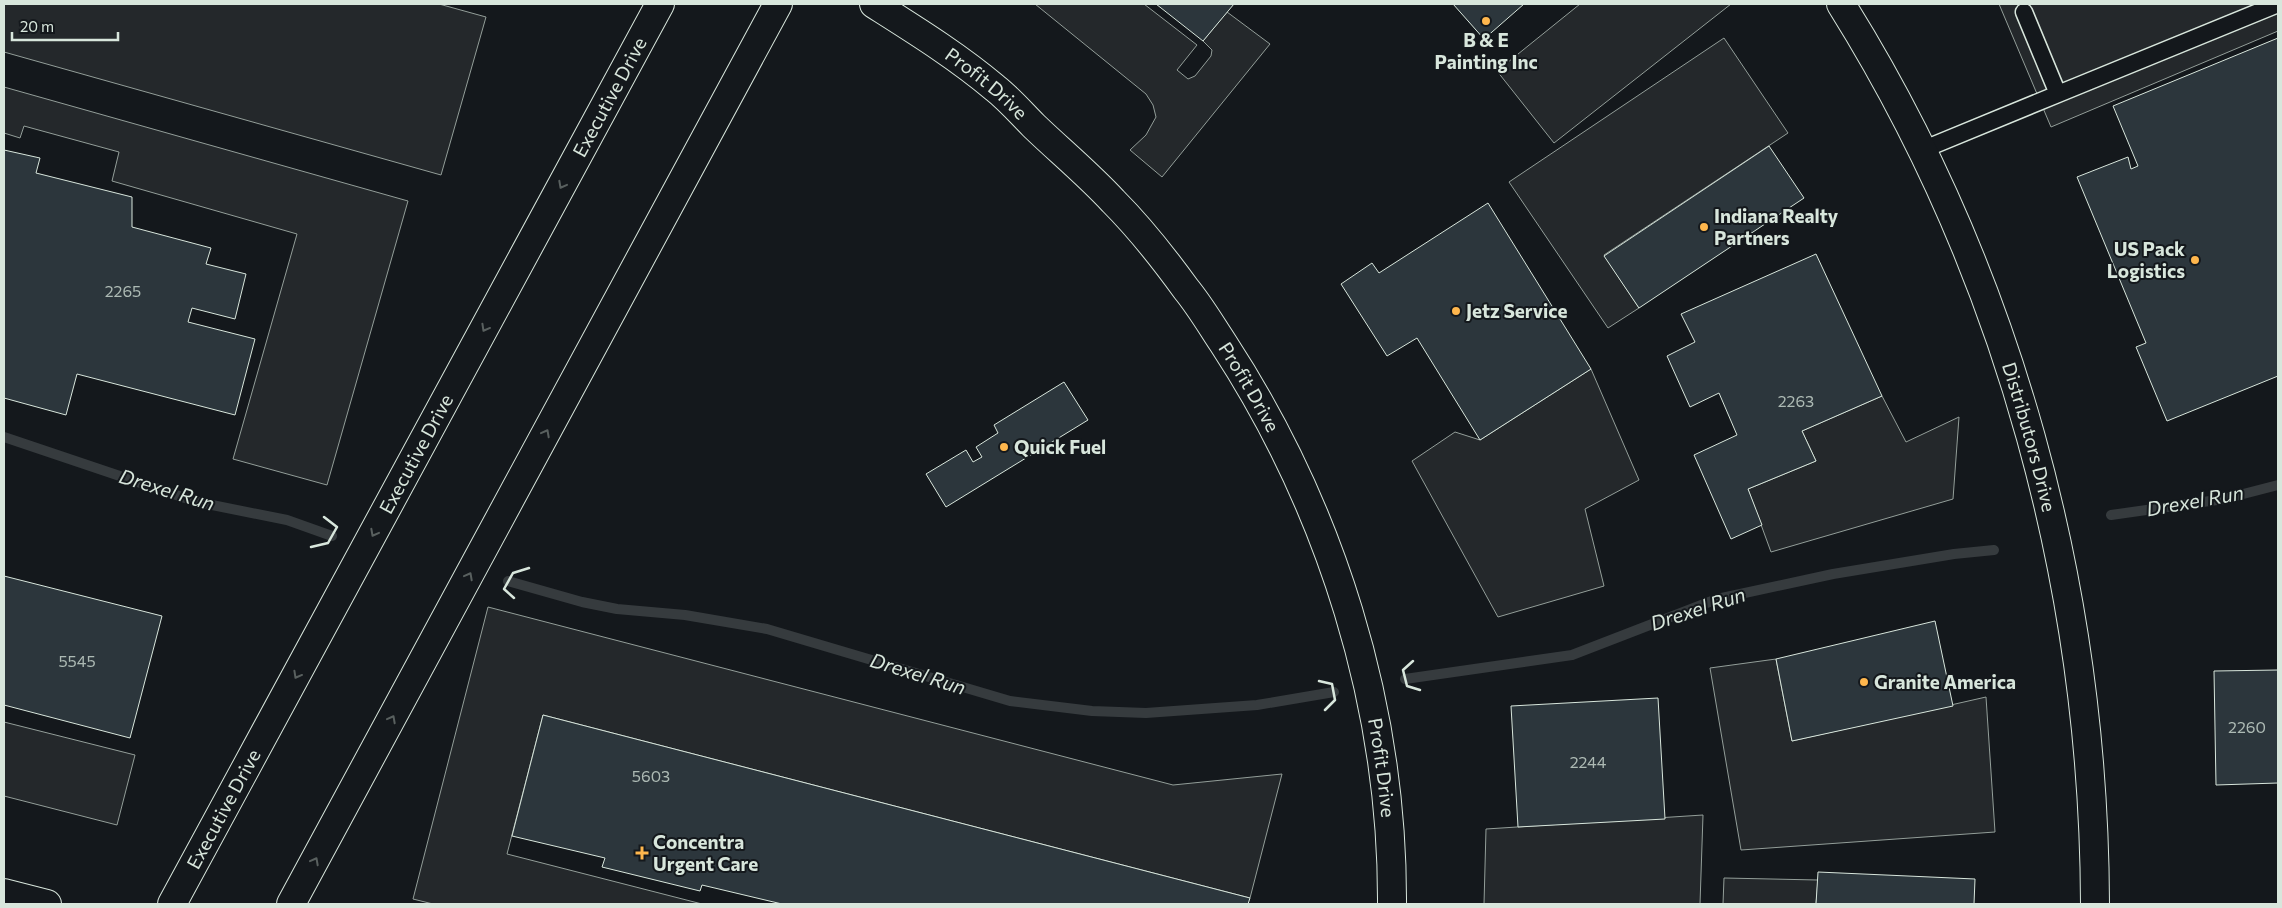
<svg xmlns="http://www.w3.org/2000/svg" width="2282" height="908" viewBox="0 0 2282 908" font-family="Commissioner,sans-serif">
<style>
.parking{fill:#24282b;stroke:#939e99}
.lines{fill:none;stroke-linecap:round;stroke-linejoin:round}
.stream{stroke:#363b3e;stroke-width:10}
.building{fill:#2c363c;stroke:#d8e6dc}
.service-casing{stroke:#d8e6dc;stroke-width:19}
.minor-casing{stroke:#d8e6dc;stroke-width:30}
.tertiary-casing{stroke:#d8e6dc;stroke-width:30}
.service{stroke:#14181c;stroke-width:16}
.minor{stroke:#14181c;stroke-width:28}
.tertiary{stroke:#14181c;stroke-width:28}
.wall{stroke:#d8e6dc;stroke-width:2.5}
.oneway{stroke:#59605f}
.poi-dot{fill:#ffb74d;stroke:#14181c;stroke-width:2}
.labels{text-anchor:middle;stroke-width:4;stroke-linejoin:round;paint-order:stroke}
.number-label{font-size:16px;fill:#adbab4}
.poi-label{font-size:19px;font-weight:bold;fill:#d8e6dc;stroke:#14181c;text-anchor:start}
.street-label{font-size:19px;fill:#d8e6dc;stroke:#14181c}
.water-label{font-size:20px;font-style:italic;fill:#d8e6dc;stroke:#14181c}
</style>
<rect width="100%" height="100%" fill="#14181c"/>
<path class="parking" d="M4,4H439L486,17L441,175L4,52Z
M1035,4H1144L1197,45L1177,70L1188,79L1195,76L1211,56L1212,50L1203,41L1227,12L1270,44L1162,177L1130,150L1146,135L1156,117L1153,105L1146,94Z
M1580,4H1731L1554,143L1497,71Z
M1999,4H2278V31L2051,127Z
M1724,38L1788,133L1604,255L1639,308L1608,328L1509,182Z
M4,87L408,201L327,485L233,459L297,234L112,181L119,152L24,126L20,138L4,133Z
M1591,369L1639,480L1585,509L1604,586L1498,617L1412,461L1455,432L1480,440Z
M1882,396L1906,442L1959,417L1953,499L1771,552L1748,489L1816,461L1802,431Z
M488,607L1173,785L1282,774L1250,898L543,715L507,854L702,904H433L413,899Z
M1776,659L1792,741L1986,697L1995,832L1741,850L1710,668Z
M4,722L135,755L117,825L4,796Z
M1703,815L1700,904H1484L1486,829Z
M1724,878L1818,880L1816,904H1723Z"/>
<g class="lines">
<path class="stream" d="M4,437L197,502L287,520L332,536
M2111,515L2224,499L2278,485
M508,581L582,602L617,609L685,615L767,629L1010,701L1092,711L1146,713L1257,705L1334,692
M1405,679L1572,655L1717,599L1833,574L1954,554L1994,550"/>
</g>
<path class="building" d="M1156,4H1234L1203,41Z
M1453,4H1524L1484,39Z
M2278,38V376L2167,421L2136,347L2146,343L2077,177L2128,157L2131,169L2138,166L2113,106Z
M1769,146L1804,198L1639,308L1604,256Z
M4,150L40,158L36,173L132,197V227L211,248L206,264L246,274L235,319L192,308L188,322L255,339L235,415L77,374L66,415L4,398Z
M1488,203L1591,369L1480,440L1417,338L1387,356L1341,284L1372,263L1379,273Z
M1816,254L1882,396L1802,431L1816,461L1748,489L1762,525L1731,539L1694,455L1737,435L1719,393L1690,407L1667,356L1695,342L1681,314Z
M1064,382L1088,420L946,507L926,474L966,450L973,462L982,457L976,447L998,433L994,425Z
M4,576L162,616L130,738L4,705Z
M1935,621L1953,706L1792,741L1776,659Z
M2278,670V783L2216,785L2214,671Z
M1658,698L1665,819L1518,827L1511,706Z
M543,715L1250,898L1248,904H782L702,885L700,891L602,867L605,858L512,836Z
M1818,872L1975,879L1974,904H1816Z"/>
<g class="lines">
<g class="service-casing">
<path id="service" d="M2058,94L2278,4
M1922,150L2058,94L2024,12"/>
</g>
<g class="minor-casing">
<g id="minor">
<path id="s1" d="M874,4C915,30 957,56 995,88C1009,99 1021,113 1034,126C1060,151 1088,174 1113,201C1138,226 1165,260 1186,289C1200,306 1211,325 1223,343C1331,508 1393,706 1392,904"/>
<path id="s2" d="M1841,4C2009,272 2094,589 2095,904"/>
<path d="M4,893L47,904"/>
</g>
</g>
<g class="tertiary-casing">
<g id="tertiary">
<path id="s3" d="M172,904L660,4"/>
<path d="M291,904L778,4"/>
</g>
</g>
<use href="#service" class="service"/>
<use href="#minor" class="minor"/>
<use href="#tertiary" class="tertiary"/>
<path class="wall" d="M311,547L328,543L337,527L324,517
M514,598L504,589L513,573L529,568
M1413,661L1403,670L1407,686L1420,690
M1319,681L1332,684L1335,700L1325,710"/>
</g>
<defs><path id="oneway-chevron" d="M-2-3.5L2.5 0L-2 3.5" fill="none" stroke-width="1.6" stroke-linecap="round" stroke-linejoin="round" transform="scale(1.25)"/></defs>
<g class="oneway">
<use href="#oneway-chevron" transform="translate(562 185) rotate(118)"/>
<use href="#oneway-chevron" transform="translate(485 328) rotate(119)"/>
<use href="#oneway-chevron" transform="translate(546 433) rotate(-62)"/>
<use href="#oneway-chevron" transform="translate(374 533) rotate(118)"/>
<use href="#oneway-chevron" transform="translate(469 576) rotate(-62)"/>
<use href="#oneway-chevron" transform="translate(297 675) rotate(119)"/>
<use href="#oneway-chevron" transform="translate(392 719) rotate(-62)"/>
<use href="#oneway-chevron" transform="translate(315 861) rotate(-62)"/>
</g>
<g class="poi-dot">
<circle cx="1486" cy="21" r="5"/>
<circle cx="1704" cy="227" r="5"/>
<circle cx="2195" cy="260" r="5"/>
<circle cx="1456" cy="311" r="5"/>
<circle cx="1004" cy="447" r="5"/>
<circle cx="1864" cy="682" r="5"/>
<path d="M639.5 845.5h5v5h5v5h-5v5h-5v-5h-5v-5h5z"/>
</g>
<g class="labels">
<g class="number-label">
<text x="123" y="297">2265</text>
<text x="1796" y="407">2263</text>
<text x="77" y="667">5545</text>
<text x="2247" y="733">2260</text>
<text x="1588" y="768">2244</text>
<text x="651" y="782">5603</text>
</g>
<g class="poi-label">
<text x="1486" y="47" text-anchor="middle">B &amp; E<tspan x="1486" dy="22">Painting Inc</tspan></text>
<text x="1714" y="223">Indiana Realty<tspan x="1714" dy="22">Partners</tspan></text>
<text x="2185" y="256" text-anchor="end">US Pack<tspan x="2185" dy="22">Logistics</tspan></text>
<text x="1466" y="318">Jetz Service</text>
<text x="1014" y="454">Quick Fuel</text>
<text x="1874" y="689">Granite America</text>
<text x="653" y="849">Concentra<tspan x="653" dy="22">Urgent Care</tspan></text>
</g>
<g class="street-label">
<text dy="7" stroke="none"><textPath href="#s1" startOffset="138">Profit Drive</textPath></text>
<text dy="7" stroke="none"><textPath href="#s3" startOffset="918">Executive Drive</textPath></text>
<text dy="7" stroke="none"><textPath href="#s1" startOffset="542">Profit Drive</textPath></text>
<text dy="7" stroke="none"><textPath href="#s2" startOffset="474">Distributors Drive</textPath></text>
<text dy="7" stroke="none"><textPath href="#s3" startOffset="512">Executive Drive</textPath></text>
<text dy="7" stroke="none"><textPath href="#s1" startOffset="948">Profit Drive</textPath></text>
<text dy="7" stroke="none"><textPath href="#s3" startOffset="108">Executive Drive</textPath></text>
</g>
<g class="water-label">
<text transform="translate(167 490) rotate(17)" y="7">Drexel Run</text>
<text transform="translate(2195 501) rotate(-10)" y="7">Drexel Run</text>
<text transform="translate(1698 609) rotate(-18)" y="7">Drexel Run</text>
<text transform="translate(918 674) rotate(17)" y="7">Drexel Run</text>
</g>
</g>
<rect width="2282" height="908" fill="none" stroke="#d8e6dc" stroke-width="10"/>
<path d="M12 32v8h106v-8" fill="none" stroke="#d8e6dc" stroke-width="2.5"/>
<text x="20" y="32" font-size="15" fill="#d8e6dc" stroke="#14181c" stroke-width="4" paint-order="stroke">20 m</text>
</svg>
